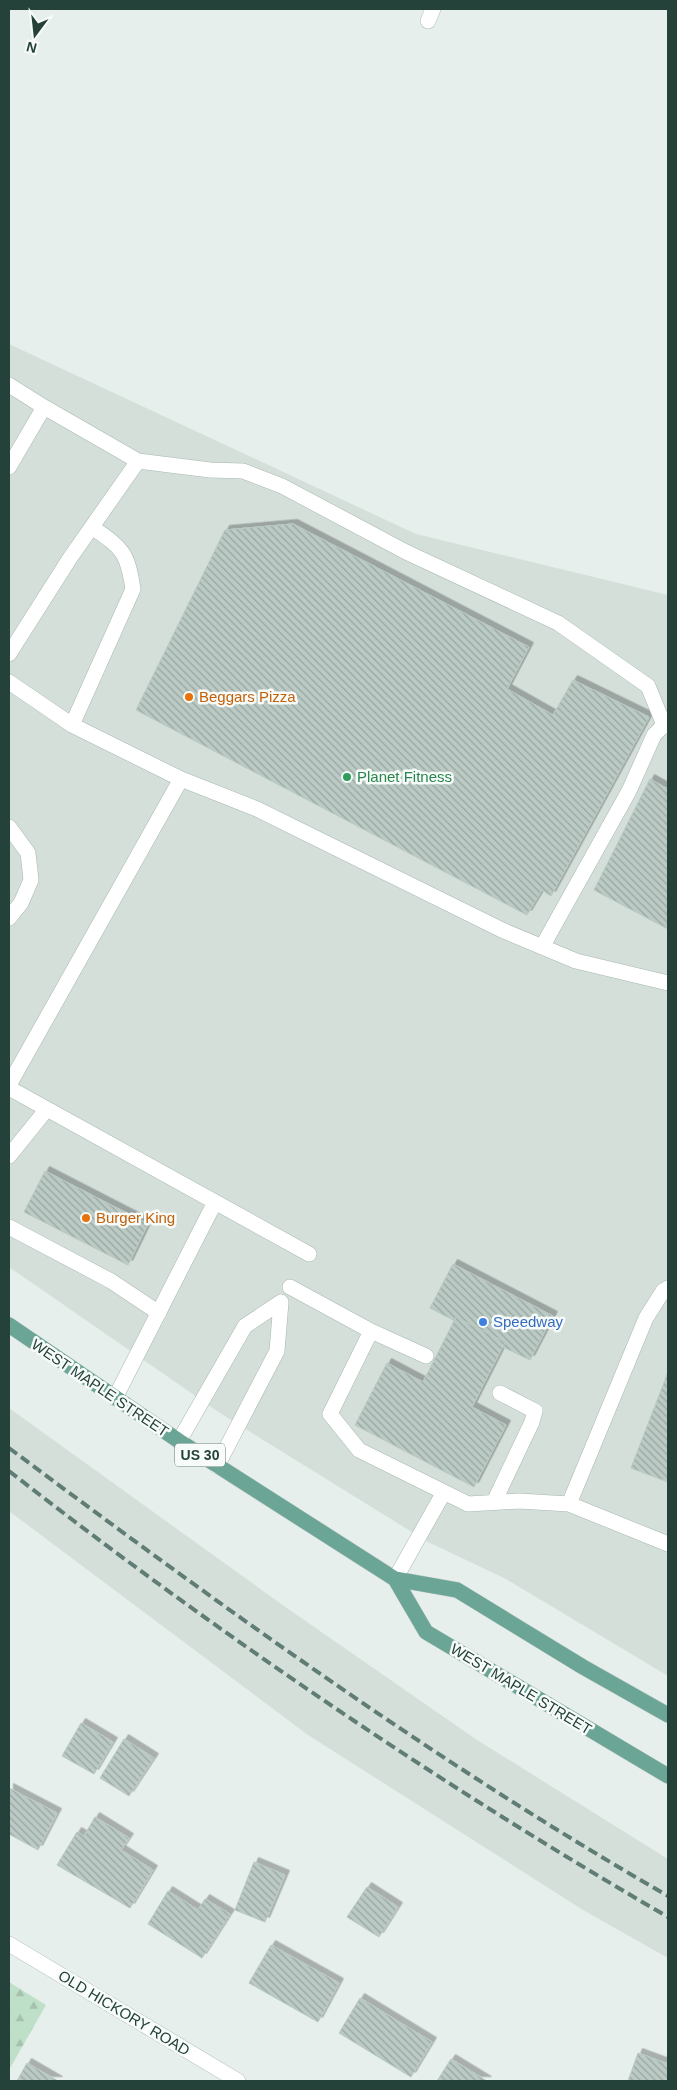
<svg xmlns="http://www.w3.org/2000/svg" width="677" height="2090" viewBox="0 0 677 2090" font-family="Arial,sans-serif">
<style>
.built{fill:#d4dfda}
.forest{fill:url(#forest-firs)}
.building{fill:url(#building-back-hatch);stroke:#b8c9c2;filter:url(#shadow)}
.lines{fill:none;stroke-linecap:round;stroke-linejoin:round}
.minor-casing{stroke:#a8b8b2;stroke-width:16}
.major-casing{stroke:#c2cac8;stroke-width:16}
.minor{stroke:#fff;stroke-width:15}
.major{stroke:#6aa596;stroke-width:15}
.rail{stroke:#5f7d75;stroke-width:4;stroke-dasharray:10 5;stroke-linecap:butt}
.food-dot{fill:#e8710a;stroke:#f7fbf9;stroke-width:2}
.leisure-dot{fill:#2e9e5b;stroke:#f7fbf9;stroke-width:2}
.shop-dot{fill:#3f7fe0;stroke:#f7fbf9;stroke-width:2}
.labels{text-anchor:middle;stroke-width:5;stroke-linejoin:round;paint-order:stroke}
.shield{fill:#f7fbf9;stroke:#637a73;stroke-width:1}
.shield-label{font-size:14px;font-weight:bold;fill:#24423a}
.food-label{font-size:15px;fill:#c56008;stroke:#f7fbf9;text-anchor:start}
.leisure-label{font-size:15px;fill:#27864d;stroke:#f7fbf9;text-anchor:start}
.shop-label{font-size:15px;fill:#366cbe;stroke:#f7fbf9;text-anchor:start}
.street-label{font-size:15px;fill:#24423a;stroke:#f7fbf9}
</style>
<defs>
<pattern id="forest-firs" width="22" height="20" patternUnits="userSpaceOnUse" patternTransform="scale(1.25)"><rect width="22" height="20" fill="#bfe0c8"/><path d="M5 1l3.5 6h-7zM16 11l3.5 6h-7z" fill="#a4c1ad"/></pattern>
<pattern id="building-back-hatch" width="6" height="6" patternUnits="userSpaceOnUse" patternTransform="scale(1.25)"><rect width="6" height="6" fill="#bbcac4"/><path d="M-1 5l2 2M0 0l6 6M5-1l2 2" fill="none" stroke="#98a6a0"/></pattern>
<filter id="shadow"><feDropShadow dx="4.5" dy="-4.5" stdDeviation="0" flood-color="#0004"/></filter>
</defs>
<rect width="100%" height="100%" fill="#e6efeb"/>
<path class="built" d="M9,344L416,534L668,595V1676L506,1579L428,1542L223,1415L9,1267Z
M9,1408L284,1606L477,1740L668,1859V1958L583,1910L308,1735L9,1511Z"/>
<path class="forest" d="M9,1982L46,2005L9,2070Z"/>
<path class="building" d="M293,524L529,647L507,689L553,715L573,680L649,717L551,896L542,890L527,915L136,710L225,530Z
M650,779L668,789V929L594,890Z
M45,1171L148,1224L128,1265L24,1212Z
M453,1264L553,1316L530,1360L503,1347L505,1342L456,1317L455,1321L430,1308Z
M456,1317L505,1342L472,1407L506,1425L474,1487L355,1425L387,1363L423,1382Z
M668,1372V1482L631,1468Z
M81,1723L113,1742L94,1774L62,1756Z
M124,1739L154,1758L129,1796L100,1778Z
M9,1788L57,1813L38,1850L9,1834Z
M95,1817L129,1838L121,1850L153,1870L130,1908L57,1865L77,1832L84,1836Z
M254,1862L285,1875L265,1922L235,1910Z
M367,1887L398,1907L379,1937L347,1917Z
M168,1891L198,1910L205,1899L230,1914L202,1958L148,1924Z
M271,1945L339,1983L318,2022L249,1983Z
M360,1998L432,2042L411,2077L339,2033Z
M638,2053L668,2064L667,2081H628Z
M451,2059L487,2081H437Z
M27,2063L58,2081H17Z"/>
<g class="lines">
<g class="minor-casing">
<path id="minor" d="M428,21L433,9
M9,385L44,407
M138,461L210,470L243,471L282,486L406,552L558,623L648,686L664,725
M9,467L44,407L138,461L70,558L9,654
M9,682L72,725L181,779
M72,725L133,589C127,551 123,549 92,527
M9,827L28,853L31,880L21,903L9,918
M542,947L629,791L654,735L664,725L668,726
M9,1085L181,779L257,809L502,930L576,961L668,983
M9,1088L309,1254
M9,1156L47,1109
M9,1227L111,1281L159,1313
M290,1287L371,1331
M668,1288L663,1291L646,1318L569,1504L668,1544
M426,1356L371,1331L330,1414L359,1450L468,1504L519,1501L569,1504
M115,1398L215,1202
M179,1441L245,1326L281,1302
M217,1466L277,1351L281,1302
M494,1502L532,1422L535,1411L500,1393
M395,1579L444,1492
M9,1944L238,2081"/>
</g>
<g class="major-casing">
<path id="major" d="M9,1325L179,1441L395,1579L457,1590L583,1667L668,1715
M395,1579L426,1632L668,1776"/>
</g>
<use href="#minor" class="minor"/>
<use href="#major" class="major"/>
<path class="rail" d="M9,1448C222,1607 437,1763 668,1896
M9,1471C218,1634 439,1784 668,1917"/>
</g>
<g class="food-dot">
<circle cx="189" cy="697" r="5"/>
<circle cx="86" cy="1218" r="5"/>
</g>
<circle class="leisure-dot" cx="347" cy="777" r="5"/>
<circle class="shop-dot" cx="483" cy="1322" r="5"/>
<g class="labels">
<rect class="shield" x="175" y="1443.5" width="50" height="23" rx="4"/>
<g class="shield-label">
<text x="200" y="1460">US 30</text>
</g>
<g class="food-label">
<text x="199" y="702">Beggars Pizza</text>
<text x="96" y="1223">Burger King</text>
</g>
<g class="leisure-label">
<text x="357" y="782">Planet Fitness</text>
</g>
<g class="shop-label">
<text x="493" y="1327">Speedway</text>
</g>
<g class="street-label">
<text transform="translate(100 1388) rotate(34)" y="5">WEST MAPLE STREET</text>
<text transform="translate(521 1689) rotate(31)" y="5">WEST MAPLE STREET</text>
<text transform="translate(124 2013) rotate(31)" y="5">OLD HICKORY ROAD</text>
</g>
</g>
<rect width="677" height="2090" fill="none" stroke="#24423a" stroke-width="20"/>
<g transform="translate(35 35) rotate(195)" stroke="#f7fbf9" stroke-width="4" paint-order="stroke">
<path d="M0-4L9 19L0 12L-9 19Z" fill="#24423a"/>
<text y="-8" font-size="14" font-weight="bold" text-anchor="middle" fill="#24423a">N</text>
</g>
</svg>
